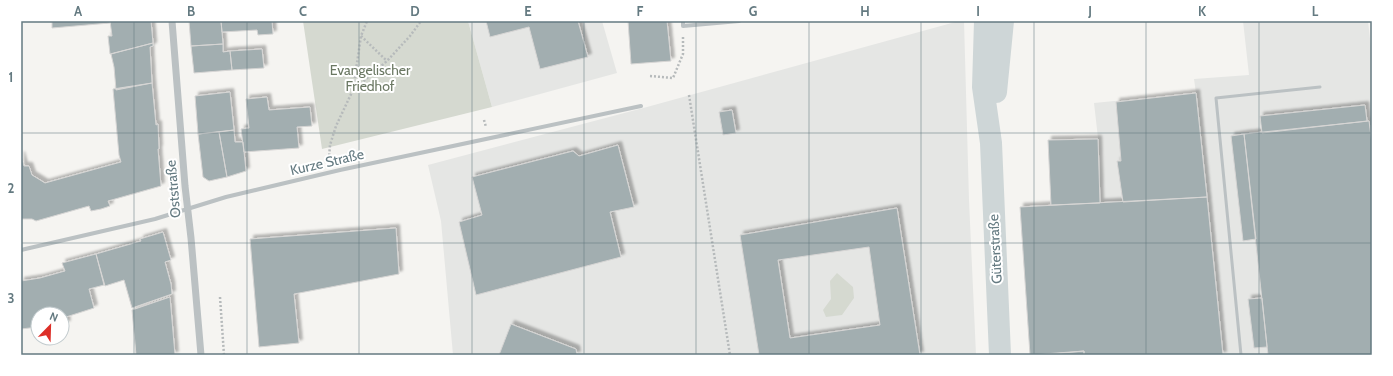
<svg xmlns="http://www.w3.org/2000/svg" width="1393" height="376" viewBox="0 0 1393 376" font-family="Cabin,sans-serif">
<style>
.built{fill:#e5e6e4}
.green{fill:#d5d9d0}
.building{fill:#a2aeb0;stroke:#d6d5d4;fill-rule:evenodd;filter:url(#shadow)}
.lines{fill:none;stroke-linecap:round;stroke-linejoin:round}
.path{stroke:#b6babb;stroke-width:2.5;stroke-dasharray:2 2;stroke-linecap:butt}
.service{stroke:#bbc1c3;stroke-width:3}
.minor{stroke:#bbc1c3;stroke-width:4}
.tertiary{stroke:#bbc1c3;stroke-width:7}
.secondary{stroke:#ced6d7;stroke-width:22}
.grid{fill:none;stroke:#647a81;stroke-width:1;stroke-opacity:0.55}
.labels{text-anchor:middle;stroke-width:4;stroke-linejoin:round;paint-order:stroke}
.park-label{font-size:14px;fill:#6b7863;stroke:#fff}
.street-label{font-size:14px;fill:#647a81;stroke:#fff}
.neatline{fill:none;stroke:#647a81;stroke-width:1.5}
.grid-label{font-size:13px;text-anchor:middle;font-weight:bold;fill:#647a81}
</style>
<defs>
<filter id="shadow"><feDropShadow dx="3.5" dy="-3.5" stdDeviation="1" flood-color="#0004"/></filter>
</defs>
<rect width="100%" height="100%" fill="#f5f4f1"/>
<path class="built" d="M468,21H602L617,73L492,107Z
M959,21H964L969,200L976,355H453L441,221L428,165L647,107Z
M1243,21H1368L1372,56V355H1030L1020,207L1051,205L1048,140L1098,138L1094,103L1196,93L1194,79L1249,75Z"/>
<path class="green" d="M303,21H468L492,107L322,149Z
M837,273L853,287L854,298L842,315L826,317L823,310L831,299L830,281Z"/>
<path class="building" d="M52,21H110V23L52,28Z
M110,21H151L153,43L110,54L108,36H112Z
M189,21H221L223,44L191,46Z
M221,21H272L273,34L258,35L257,30L222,32Z
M486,21H578L588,57L540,69L529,27L490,37Z
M628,21H667L671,61L631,64Z
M153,43V46L150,47L152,83L116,90L114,67L111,54Z
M223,44V52L230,51L232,70L194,73L191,46Z
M262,49L264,68L232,70L230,51Z
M152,83L156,125L158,124L159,149H158L161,186L108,201L110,206L101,209L91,211L89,206L36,221L32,219H21V155L24,166H29L32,175L45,183L121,162L119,155L113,89Z
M230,92L234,130L198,134L195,96Z
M1196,93L1207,197L1123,202L1117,161H1121L1116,102Z
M267,97L269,110L310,107L312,126L297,127L299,148L244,152L241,129L249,128L246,99Z
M1365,105L1367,121L1262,133L1260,116Z
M732,110L736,133L723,135L719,112Z
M1369,121L1372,144V355H1268L1244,134Z
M234,130L235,142H243L246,171L227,177L219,132Z
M219,132L227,177L209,181L203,177L198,134Z
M1244,134L1256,239L1243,241L1231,136Z
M1098,139L1100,203L1051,205L1048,140Z
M618,145L634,207L610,212L621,257L476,295L459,222L482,215L472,177L573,151L579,156Z
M1207,197L1223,355H1084V351L1030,355L1020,207Z
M897,208L920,355H759L740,235ZM869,247L880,325L790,338L778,260Z
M396,228L399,274L294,294L299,343L259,347L250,239Z
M163,232L171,260L165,262L171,284L172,294L132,308L124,280L105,286L96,254L141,241L140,239Z
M96,254L104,285L89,289L94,308L66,317L67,324H62V314H38V327L21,329V281L40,278L65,271L62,263Z
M170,297L175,355H136L132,310Z
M1262,298L1267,347L1254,348L1248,299Z
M511,324L576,349L577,355H499Z
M1084,351V355H1053V354Z"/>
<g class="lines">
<path class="path" d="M361,36L387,61
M650,76L673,78L683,54V37
M353,90L361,36L367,21
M689,95L730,355
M484,120L486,127
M330,159L329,158L330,145L336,126L353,90L387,61L410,36L421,21
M220,297L224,355"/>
<path class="service" d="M1241,355L1216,98L1320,87"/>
<path class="minor" d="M683,21V26L739,21
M21,250L155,219L226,197L340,170L641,106"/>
<path class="tertiary" d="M172,21L185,186L191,238L201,355"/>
<path class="secondary" d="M985,21L983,87L991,143L1000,355
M996,92L1003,21"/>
</g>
<path class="grid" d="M134,21V355M247,21V355M359,21V355M472,21V355M584,21V355M696,21V355M809,21V355M921,21V355M1034,21V355M1146,21V355M1259,21V355M21,133H1372M21,243H1372"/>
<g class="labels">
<g class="park-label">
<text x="370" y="75">Evangelischer<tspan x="370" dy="16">Friedhof</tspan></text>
</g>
<g class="street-label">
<text transform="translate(327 162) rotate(-13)" y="5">Kurze Straße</text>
<text transform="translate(173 189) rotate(-95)" y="5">Oststraße</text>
<text transform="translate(995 249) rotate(-93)" y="5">Güterstraße</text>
</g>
</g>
<rect width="1393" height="376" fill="none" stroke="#ffffff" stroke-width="44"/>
<g transform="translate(50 326) rotate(23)"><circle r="19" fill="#ffffff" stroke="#c1cacd"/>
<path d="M0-3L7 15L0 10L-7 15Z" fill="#dd2f28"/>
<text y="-6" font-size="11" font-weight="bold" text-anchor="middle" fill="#647a81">N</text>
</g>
<rect x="22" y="22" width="1349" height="332" class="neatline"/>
<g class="grid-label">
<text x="78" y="16">A</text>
<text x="191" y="16">B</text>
<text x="303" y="16">C</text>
<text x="415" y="16">D</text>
<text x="528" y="16">E</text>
<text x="640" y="16">F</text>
<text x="753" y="16">G</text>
<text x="865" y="16">H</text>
<text x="978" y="16">I</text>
<text x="1090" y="16">J</text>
<text x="1202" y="16">K</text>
<text x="1315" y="16">L</text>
<text x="11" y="82">1</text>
<text x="11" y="193">2</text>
<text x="11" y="303">3</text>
</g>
</svg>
